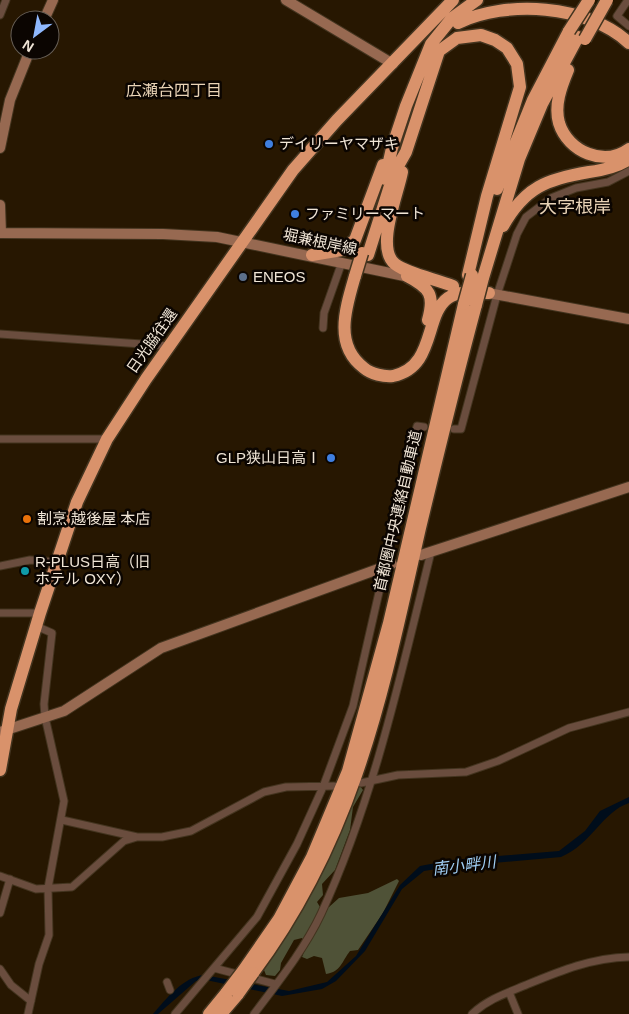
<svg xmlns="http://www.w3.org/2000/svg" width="629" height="1014" viewBox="0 0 629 1014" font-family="Helvetica,'Noto Sans JP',sans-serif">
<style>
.forest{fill:#4f5237}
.water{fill:#000d1b}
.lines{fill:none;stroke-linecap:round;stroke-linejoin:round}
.street-casing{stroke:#43341f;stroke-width:9}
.secondary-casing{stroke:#43341f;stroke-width:12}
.highway-casing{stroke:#43341f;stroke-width:15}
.street{stroke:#6a4d3e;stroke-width:7}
.secondary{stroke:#976951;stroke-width:10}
.highway{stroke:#d9926b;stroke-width:12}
.highway-bridge-casing{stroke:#43341f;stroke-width:15;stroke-linecap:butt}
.highway-bridge{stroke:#d9926b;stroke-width:12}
.shop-dot{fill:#3f7fe0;stroke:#0b0501;stroke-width:2}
.service-dot{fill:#5c6f8a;stroke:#0b0501;stroke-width:2}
.food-dot{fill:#e8710a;stroke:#0b0501;stroke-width:2}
.culture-dot{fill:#0f9aa8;stroke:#0b0501;stroke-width:2}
.labels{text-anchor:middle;stroke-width:5;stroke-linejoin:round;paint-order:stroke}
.poi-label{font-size:15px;fill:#f0e5d6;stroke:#0b0501;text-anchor:start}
.street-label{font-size:15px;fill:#f0e5d6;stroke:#0b0501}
.neighbourhood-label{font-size:16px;fill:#e9d3b6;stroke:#0b0501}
.water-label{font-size:16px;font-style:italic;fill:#9eccf1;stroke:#0b0501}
.quarter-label{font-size:18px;fill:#e9d3b6;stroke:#0b0501}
</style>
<rect width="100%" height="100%" fill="#271701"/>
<path class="forest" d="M360,786L363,790L353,807L350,830L335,870L322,884L323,895L317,902L320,907H329L339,898L368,893L397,879L399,881L383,913L358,950L350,951C342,961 341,972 326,974L322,958L314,956L307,959L302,957L307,945L302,938L294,940L281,963L280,970L275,976L266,975L264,970C302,914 330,854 353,791Z"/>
<path class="water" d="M629,797V803C602,812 592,844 561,857L449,867L424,871L402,889L365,951L336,981L322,989L282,996L206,980L196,981L158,1014H153C166,999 183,977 204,975L289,991L327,982L356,956L400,885L420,866L452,860L559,851L585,831L600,811Z"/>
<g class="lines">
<g class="street-casing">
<path id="street" d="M628,0L617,16L629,26
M0,15L6,0
M323,328L324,313L342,262
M0,334L170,346
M454,429H461L497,295L517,234L526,217L551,198L576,188L608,182L629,171
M0,439H107
M0,566L30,560L58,562
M0,613H40
M361,783L398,775L466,772L498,761L569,728L629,712
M62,820L137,837
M0,876L36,889L72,887L124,841L137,837H162L191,831L264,792L286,787L334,786
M0,913L10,879
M214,968L275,984
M0,969L11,985L31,1001
M167,982L170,990
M509,992L518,1014
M28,1014L39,964L49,935L48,888L64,801L45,717L44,704L52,633L36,626
M175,1014L257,917L297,844L323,787L353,706L417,426L424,427
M254,1014C278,982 304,950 321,914C374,799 401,674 431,552
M472,1014C488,999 507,993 526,985C560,971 591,958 629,957"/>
</g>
<g class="secondary-casing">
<path id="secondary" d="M286,0L393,64
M44,20L53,0
M0,148L10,100L30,50
M0,205L1,233
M0,233L163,234L217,237L414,278
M483,292L629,319
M421,555L629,487
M0,732L64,711L161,648L392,564"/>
</g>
<g class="highway-casing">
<path id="highway" d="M458,23C506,0 587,4 629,43
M568,70C561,87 554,105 559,123C568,152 604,167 629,149
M402,172C398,194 375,248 395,264C408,274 436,279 453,286
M385,179L392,148L406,106L431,44L452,18L477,0
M497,189L533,100L569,31
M503,226C525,187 547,179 589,172C603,170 618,167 629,159
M312,255L342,250L355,240L383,165
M368,255L394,173L406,152L439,51L457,38L481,35L495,40L507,48L517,64L520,87L487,196L468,275
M355,276C346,307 333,345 364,368C371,374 384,377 393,376C436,367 424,315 448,298C459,290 477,293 489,293
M407,276C430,288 435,295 428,320
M483,278L519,159L542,104L578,37
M0,770L11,709L40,613L77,502L107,439L146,379L293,170L337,120L453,0
M243,971L279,919L312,857L348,771L389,623L464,304
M253,973C356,835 383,691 420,528C438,453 456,379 476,305
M209,1014L227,992
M221,1014L238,994"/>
</g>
<use href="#street" class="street"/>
<use href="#secondary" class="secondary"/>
<use href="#highway" class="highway"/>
<g class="highway-bridge-casing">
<path id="highway-bridge" d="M569,31L589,0
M585,39L607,0
M355,276L362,253
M464,304L472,275
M476,305L483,278
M227,992L243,971
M238,994L253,973"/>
</g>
<use href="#highway-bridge" class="highway-bridge"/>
</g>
<g class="shop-dot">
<circle cx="269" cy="144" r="5"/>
<circle cx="295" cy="214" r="5"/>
<circle cx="331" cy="458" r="5"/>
</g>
<circle class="service-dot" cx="243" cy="277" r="5"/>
<circle class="food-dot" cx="27" cy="519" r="5"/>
<circle class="culture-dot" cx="25" cy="571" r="5"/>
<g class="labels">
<g class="poi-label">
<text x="279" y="149">デイリーヤマザキ</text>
<text x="305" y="219">ファミリーマート</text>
<text x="253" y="282">ENEOS</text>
<text x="321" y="463" text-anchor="end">GLP狭山日高Ⅰ</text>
<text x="37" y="524">割烹 越後屋 本店</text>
<text x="35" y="567">R-PLUS日高（旧<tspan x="35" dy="17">ホテル OXY）</tspan></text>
</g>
<g class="street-label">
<text transform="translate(320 242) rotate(12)" y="5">堀兼根岸線</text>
<text transform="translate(152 341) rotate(-55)" y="5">日光脇往還</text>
<text transform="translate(398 511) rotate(-77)" y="5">首都圏中央連絡自動車道</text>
</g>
<g class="neighbourhood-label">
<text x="174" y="96">広瀬台四丁目</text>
</g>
<g class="water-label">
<text transform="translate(464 865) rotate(-7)" y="6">南小畔川</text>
</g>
<g class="quarter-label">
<text x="575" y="213">大字根岸</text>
</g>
</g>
<g transform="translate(35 35) rotate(212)"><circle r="24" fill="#0b0501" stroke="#675f56"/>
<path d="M0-4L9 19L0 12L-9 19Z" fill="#8fb8fd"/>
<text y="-8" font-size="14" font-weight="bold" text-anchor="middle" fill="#f0e5d6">N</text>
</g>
</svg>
